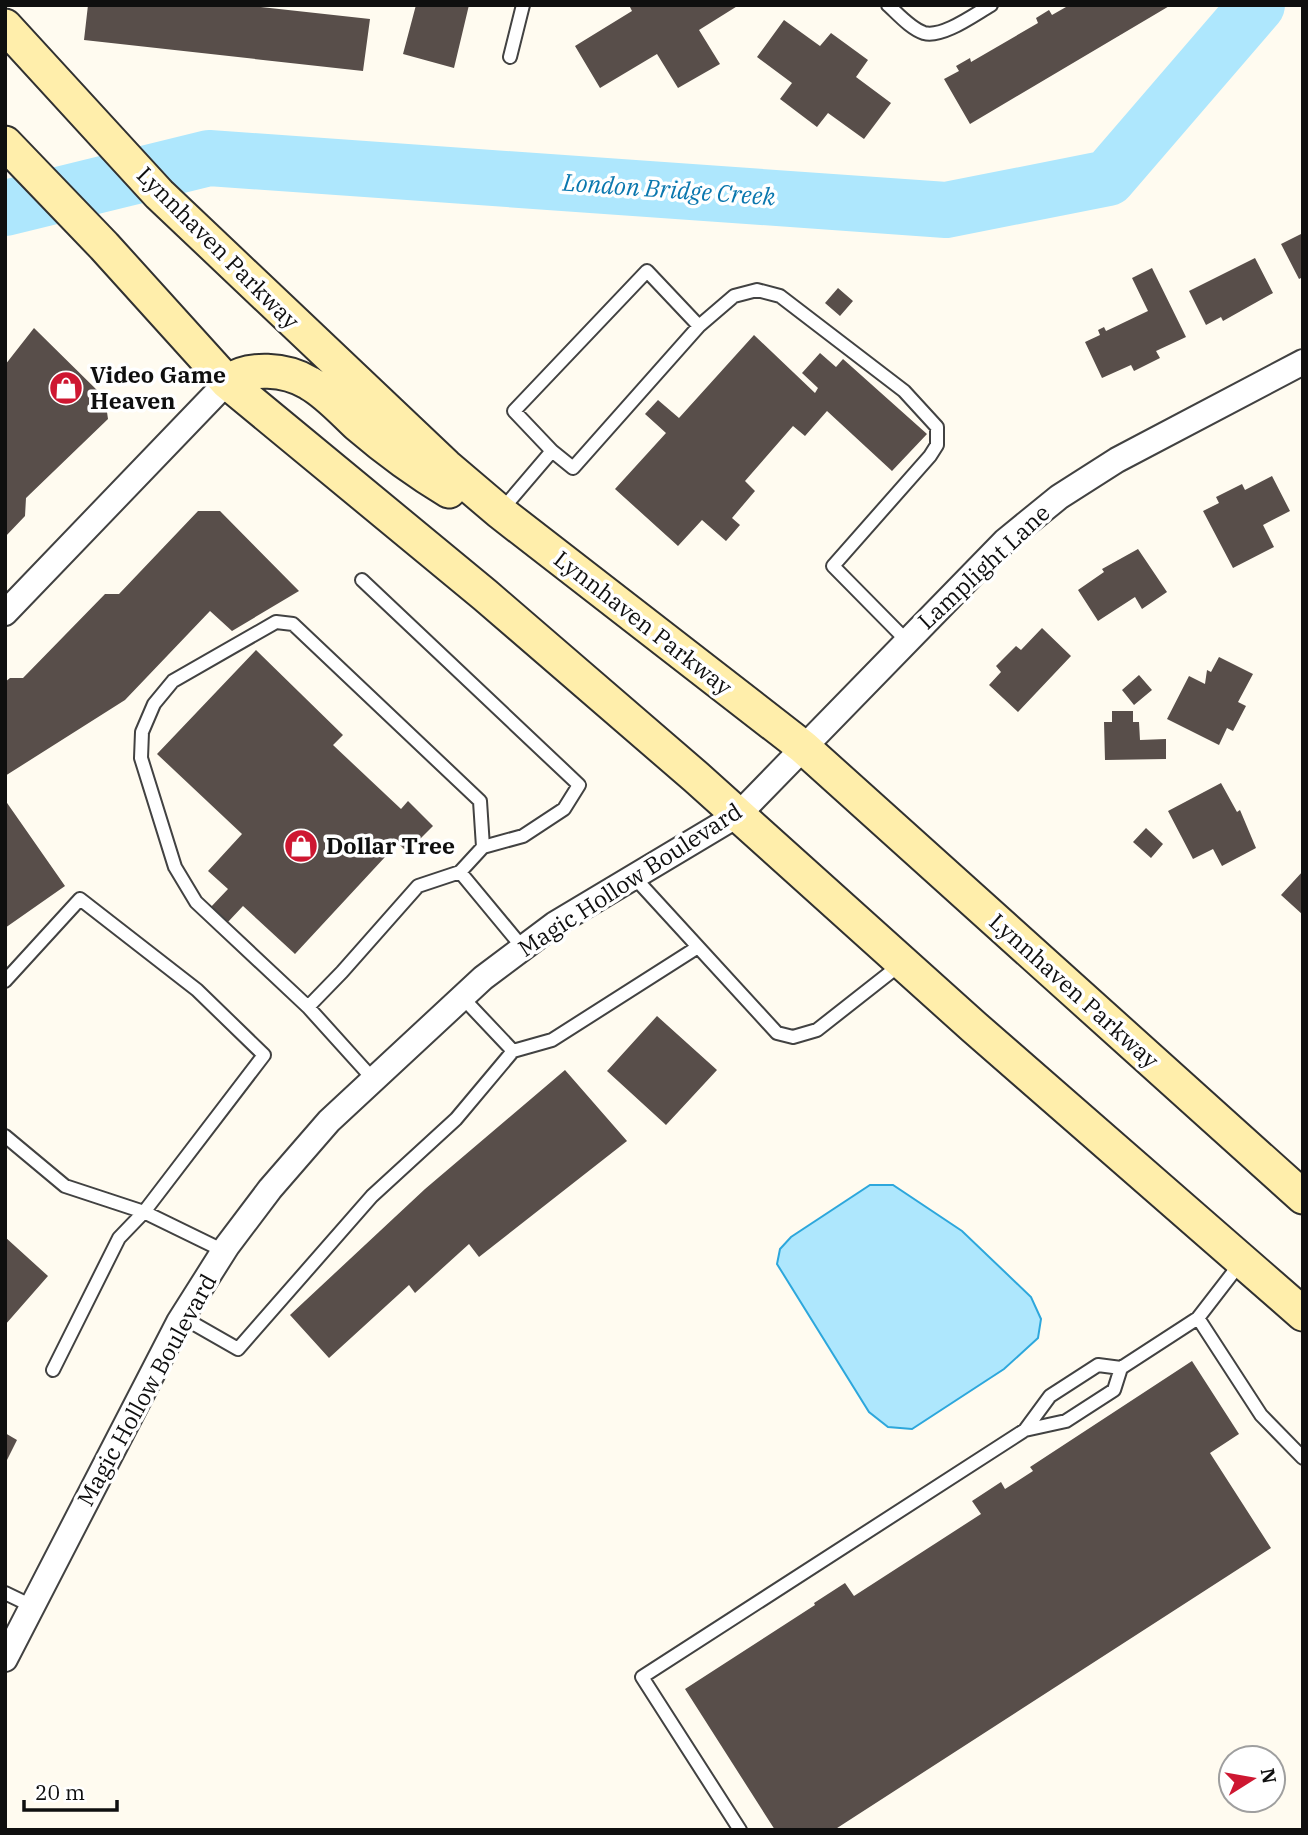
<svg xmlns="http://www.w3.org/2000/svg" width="1308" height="1835" viewBox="0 0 1308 1835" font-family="'IBM Plex Serif',serif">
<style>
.water{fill:#aee7fd;stroke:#2da7dc;stroke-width:2}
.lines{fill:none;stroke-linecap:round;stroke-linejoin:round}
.river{stroke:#aee7fd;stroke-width:56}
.building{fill:#584e4a}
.service-casing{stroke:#424242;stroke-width:16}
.minor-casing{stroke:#424242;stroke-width:28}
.secondary-casing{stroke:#313131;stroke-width:37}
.service{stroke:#fff;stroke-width:12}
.minor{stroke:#fff;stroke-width:24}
.secondary{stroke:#ffeeab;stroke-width:33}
.labels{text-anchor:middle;stroke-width:7;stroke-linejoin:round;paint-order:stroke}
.street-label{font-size:23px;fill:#0f0f0f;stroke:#fff}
.poi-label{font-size:23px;font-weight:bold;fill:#0f0f0f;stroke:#fff;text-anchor:start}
.water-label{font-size:24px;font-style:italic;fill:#0a77ae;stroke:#fff}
</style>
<rect width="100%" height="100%" fill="#fffbf0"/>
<path class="water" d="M870,1185H893L962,1231L1031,1297L1041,1319L1038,1338L1004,1369L912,1429L888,1427L869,1412L777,1264L780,1249L791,1237Z"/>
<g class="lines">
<path class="river" d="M5,208L209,158L946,210L1108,178L1257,5"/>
</g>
<path class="building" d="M88,5H242L370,19L363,71L84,40Z
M416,5H469L454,68L403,54Z
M629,5H739L699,30L720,64L678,88L657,54L600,88L575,46L632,11Z
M1065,5H1171L970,124L944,79L959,71L956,66L970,58L971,62L1038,23L1036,18L1049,10L1052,15L1066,7Z
M784,20L820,46L831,33L868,60L856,77L891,103L864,139L828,113L817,127L780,99L792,83L757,57Z
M1303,233V277L1299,279L1281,244Z
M1255,258L1273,293L1223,321L1221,317L1206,325L1189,291Z
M1152,268L1186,337L1156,351L1160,358L1134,371L1131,365L1102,378L1085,342L1100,335L1098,330L1104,327L1106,331L1148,311L1132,278Z
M838,288L853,301L840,316L825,303Z
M34,328L105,398L108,419L26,498L25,516L5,537V365Z
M754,335L815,393L818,388L802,373L820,353L836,367L843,359L927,434L892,471L827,411L805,436L793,426L745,481L755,491L732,518L740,525L726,541L702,520L678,546L615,489L666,433L645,414L658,400L679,418Z
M1272,476L1290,511L1263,525L1274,547L1233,568L1203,511L1219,503L1216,497L1242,484L1245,490Z
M198,511H220L299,591L232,631L210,611L125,700L5,776V682L10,678H23L105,594H119Z
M1138,549L1167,592L1142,609L1135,597L1098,621L1078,590L1104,572L1102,569Z
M1042,628L1071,656L1018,712L989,685L1001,672L996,666L1016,646L1021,650Z
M256,650L343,735L333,745L401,809L408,801L433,826L407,852L398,843L295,954L243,906L227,923L209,909L228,889L208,871L242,834L157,754Z
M1219,657L1253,674L1238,702L1246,706L1233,731L1227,728L1219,745L1167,719L1189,676L1205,684L1207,670L1211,672Z
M1139,675L1152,690L1134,705L1122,690Z
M1112,711H1133V722H1139L1140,740L1166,739V759L1105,760L1104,722H1112Z
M1221,783L1237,812L1240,810L1256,848L1222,866L1213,849L1193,859L1168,811Z
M5,800L65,886L5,928Z
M1146,828L1163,844L1151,858L1133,842Z
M1303,871V915L1281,895Z
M657,1016L717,1070L666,1125L607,1071Z
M565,1070L627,1141L479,1257L469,1244L415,1293L409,1285L329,1358L290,1315L425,1189Z
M5,1237L48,1276L5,1325Z
M1192,1361L1239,1434L1210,1453L1271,1548L834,1830H775L685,1689L815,1605L814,1603L845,1583L854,1596L981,1514L972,1501L1001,1482L1005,1489L1033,1471L1030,1467Z
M5,1433L17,1440L5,1464Z"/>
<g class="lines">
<g class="service-casing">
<path id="service" d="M888,5C898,14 911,29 924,33C943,38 975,14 991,5
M510,57L523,5
M699,326L734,296L757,290L780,296L904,391L937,427V445L930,456L833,566L907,641
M500,512L552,451L573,468L699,326L647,271L514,411L552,451
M362,580L579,785L564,809L523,836L483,847L460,872L523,948
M634,877L777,1033L793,1037L817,1030L901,964
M5,981L80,899L197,990L264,1055L144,1212L119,1238L53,1370
M308,1007L342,972L418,886L460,872
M513,1051L552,1040L698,947
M373,1079L308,1007L196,902L175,867L141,758L142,732L154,704L173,681L276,622L293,624L480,801L483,847
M5,1136L65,1186L144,1212L224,1251
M182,1317L238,1349L372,1196L456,1119L513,1051L462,997
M1198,1318L1261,1415L1303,1458
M1025,1430L1066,1421L1114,1390L1121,1368L1198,1318L1242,1261
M5,1593L32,1606
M740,1830L642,1677L1025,1430L1050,1396L1098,1365L1121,1368"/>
</g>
<g class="minor-casing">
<path id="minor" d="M5,613L227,382
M5,1659L179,1322L227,1246L270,1189L329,1121L483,978L555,924L739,814L1005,541L1059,497L1117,460L1303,362"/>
</g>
<g class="secondary-casing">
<path id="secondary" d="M5,26L159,194L446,466L500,512L803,747L1303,1197
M5,143L104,246L227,382L485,595L696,777L974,1027L1303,1314
M227,382C249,366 286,369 309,383C327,393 343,411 358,425C386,449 417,472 449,491"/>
</g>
<use href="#service" class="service"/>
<use href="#minor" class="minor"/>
<use href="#secondary" class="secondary"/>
</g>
<defs>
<g id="shop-disc" transform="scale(1.75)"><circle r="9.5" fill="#ce1731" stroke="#fff"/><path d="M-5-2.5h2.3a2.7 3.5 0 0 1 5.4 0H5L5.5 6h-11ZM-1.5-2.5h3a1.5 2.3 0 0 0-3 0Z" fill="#fff"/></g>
</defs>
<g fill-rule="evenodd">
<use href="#shop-disc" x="66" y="388"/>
<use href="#shop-disc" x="301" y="846"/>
</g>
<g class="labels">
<g class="street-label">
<text transform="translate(218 248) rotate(45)" y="8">Lynnhaven Parkway</text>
<text transform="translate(984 567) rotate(-43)" y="8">Lamplight Lane</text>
<text transform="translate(643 623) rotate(38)" y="8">Lynnhaven Parkway</text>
<text transform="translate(630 880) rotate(-33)" y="8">Magic Hollow Boulevard</text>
<text transform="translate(1074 991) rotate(42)" y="8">Lynnhaven Parkway</text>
<text transform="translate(147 1390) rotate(-61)" y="8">Magic Hollow Boulevard</text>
</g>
<g class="poi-label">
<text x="90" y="383">Video Game<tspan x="90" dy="26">Heaven</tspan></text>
<text x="326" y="854">Dollar Tree</text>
</g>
<g class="water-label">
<text transform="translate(669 190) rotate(4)" y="8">London Bridge Creek</text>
</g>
</g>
<rect width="1308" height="1835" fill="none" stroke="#0f0f0f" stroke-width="14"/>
<g transform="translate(1252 1779) rotate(79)"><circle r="33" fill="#ffffff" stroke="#9f9f9f" stroke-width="2"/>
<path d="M0-5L12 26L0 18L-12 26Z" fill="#ce1731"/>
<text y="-10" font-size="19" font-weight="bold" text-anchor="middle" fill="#0f0f0f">N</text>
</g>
<path d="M24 1800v10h93v-10" fill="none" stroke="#0f0f0f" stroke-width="3.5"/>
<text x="35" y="1800" font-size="21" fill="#0f0f0f" stroke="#ffffff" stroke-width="5" paint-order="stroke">20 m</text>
</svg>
